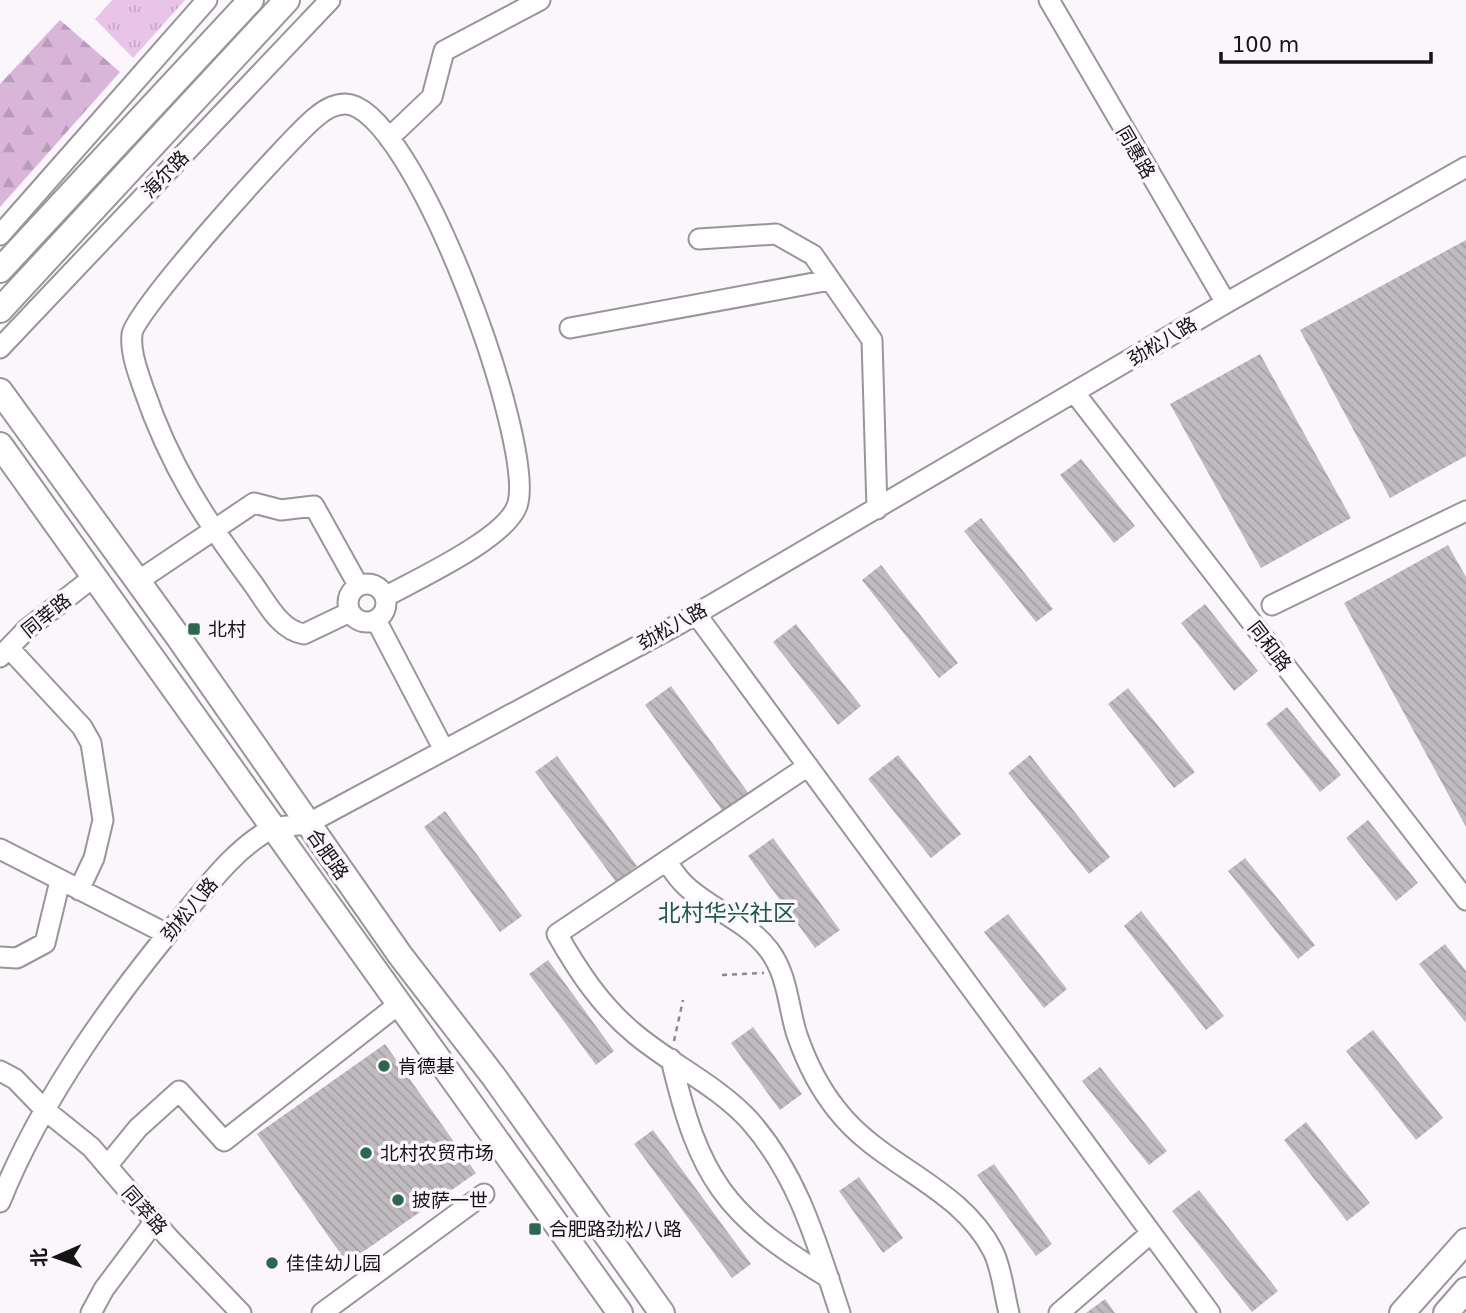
<svg xmlns="http://www.w3.org/2000/svg" width="1466" height="1313" viewBox="0 0 1466 1313" font-family="'DejaVu Sans','Noto Sans SC',sans-serif">
<style>
.forest{fill:url(#forest-firs)}
.park{fill:url(#park-tufts)}
.building{fill:url(#building-back-hatch)}
.lines{fill:none;stroke-linecap:round;stroke-linejoin:round}
.minor-casing{stroke:#999599;stroke-width:23}
.major-casing{stroke:#999599;stroke-width:28}
.path{stroke:#8c898c;stroke-width:2.5;stroke-dasharray:5 5;stroke-linecap:butt}
.minor{stroke:#fff;stroke-width:19}
.major{stroke:#fff;stroke-width:24}
.poi-dot{fill:#2e674f;stroke:#fbf6fb;stroke-width:2.5}
.labels{text-anchor:middle;stroke-width:7;stroke-linejoin:round;paint-order:stroke}
.street-label{font-size:19px;fill:#151415;stroke:#fbf6fb}
.poi-label{font-size:19px;fill:#151415;stroke:#fbf6fb;text-anchor:start}
.quarter-label{font-size:23px;fill:#185d44;stroke:#fbf6fb}
</style>
<defs>
<pattern id="forest-firs" width="22" height="20" patternUnits="userSpaceOnUse" patternTransform="scale(1.75)"><rect width="22" height="20" fill="#d9b5da"/><path d="M5 1l3.5 6h-7zM16 11l3.5 6h-7z" fill="#b99bba"/></pattern>
<pattern id="park-tufts" width="24" height="20" patternUnits="userSpaceOnUse" patternTransform="scale(1.75)"><rect width="24" height="20" fill="#e8c4e9"/><path d="M3 7l-1-3M5 7V3M7 7l1-3M15 17l-1-3M17 17v-4M19 17l1-3" fill="none" stroke="#c6a8c7"/></pattern>
<pattern id="building-back-hatch" width="6" height="6" patternUnits="userSpaceOnUse" patternTransform="scale(1.75)"><rect width="6" height="6" fill="#bfbbbf"/><path d="M-1 5l2 2M0 0l6 6M5-1l2 2" fill="none" stroke="#a3a0a3"/></pattern>
</defs>
<rect width="100%" height="100%" fill="#fbf6fb"/>
<path class="forest" d="M60,20L120,72L0,207V84Z"/>
<path class="park" d="M112,0H185L133,58L95,19Z"/>
<path class="building" d="M1466,240V456L1390,498L1300,330Z
M1260,354L1351,518L1261,568L1170,404Z
M1081,459L1135,526L1114,543L1060,475Z
M981,518L1053,609L1036,622L964,531Z
M1448,545L1466,577V827L1344,603Z
M881,565L958,663L939,678L862,580Z
M1205,604L1258,671L1234,691L1181,623Z
M796,624L861,706L838,725L773,642Z
M671,686L749,794L724,813L645,705Z
M1128,688L1195,772L1174,788L1108,704Z
M1287,707L1341,775L1320,792L1266,724Z
M898,755L961,834L931,858L868,779Z
M1030,755L1110,857L1089,874L1008,773Z
M557,756L637,866L616,882L535,772Z
M445,811L522,916L500,932L424,827Z
M1368,820L1418,883L1396,901L1346,838Z
M773,838L840,930L815,948L748,856Z
M1245,858L1315,945L1298,959L1228,871Z
M1141,911L1224,1016L1206,1030L1124,926Z
M1008,914L1067,989L1044,1008L984,932Z
M1445,944L1466,971V1023L1419,964Z
M548,960L614,1051L596,1065L529,974Z
M753,1027L802,1094L780,1110L731,1043Z
M1373,1030L1443,1118L1416,1140L1346,1051Z
M385,1044L476,1173L347,1263L257,1134Z
M1100,1067L1167,1151L1149,1165L1082,1081Z
M1306,1122L1370,1203L1347,1221L1284,1140Z
M653,1130L751,1264L732,1278L634,1144Z
M994,1164L1052,1244L1036,1256L977,1175Z
M859,1177L903,1238L883,1253L839,1191Z
M1199,1190L1278,1291L1252,1312L1172,1211Z
M1105,1299L1115,1313H1086Z"/>
<g class="lines">
<g class="minor-casing">
<path id="minor" d="M1049,0L1226,303
M389,138L432,97L444,51L540,0
M0,235L207,0
M699,239L776,234L813,255L872,340L877,509
M570,328L830,280
M0,348L330,0
M1074,392L1466,900
M138,581L254,503L281,510L314,506L358,585
M348 603a19 19 0 1 1 38 0a19 19 0 1 1-38 0Z
M1272,605L1466,511
M350,612L304,634C279,630 266,601 251,581C204,518 170,466 144,390C138,373 130,352 132,334C135,310 290,138 316,117C324,110 334,104 345,104C412,103 538,447 517,506C505,539 417,579 385,597
M696,614L1210,1313
M376,620L444,750
M9,648L82,727L91,743L103,820L94,858L79,890
M0,657L27,629L95,576
M808,766L557,934C578,971 601,1006 635,1034C672,1065 717,1085 750,1121C799,1177 817,1244 840,1313
M0,849L167,934
M666,861C672,869 678,879 686,886C712,910 747,921 769,950C788,975 788,1007 797,1035C806,1061 820,1089 837,1110C881,1167 959,1185 993,1251C1002,1269 1004,1294 1009,1313
M0,957L17,958L45,943L60,881
M671,1059C699,1178 724,1215 829,1278
M0,1071L15,1079L45,1110L91,1147L168,1237L241,1313
M107,1166L138,1128L179,1091L224,1141L399,1004
M0,1202C43,1095 116,995 190,907C212,880 239,846 271,829C280,825 297,826 307,824L679,624L1226,303L1466,167
M91,1313L104,1289L155,1221
M322,1313L484,1194
M1059,1313L1151,1233"/>
</g>
<g class="major-casing">
<path id="major" d="M0,270L251,0
M0,310L287,0
M0,391L179,638L400,955L494,1077L662,1313
M0,445L620,1313
M1402,1313L1466,1241
M1446,1313L1466,1290"/>
</g>
<path class="path" d="M722,975L764,973
M674,1041L683,1000"/>
<use href="#minor" class="minor"/>
<use href="#major" class="major"/>
</g>
<g class="poi-dot">
<rect x="187" y="622" width="14" height="14" rx="3.5"/>
<circle cx="384" cy="1066" r="7"/>
<circle cx="366" cy="1153" r="7"/>
<circle cx="398" cy="1200" r="7"/>
<rect x="528" y="1222" width="14" height="14" rx="3.5"/>
<circle cx="272" cy="1263" r="7"/>
</g>
<g class="labels">
<g class="street-label">
<text transform="translate(1136 152) rotate(60)" y="7">同惠路</text>
<text transform="translate(165 174) rotate(-46)" y="7">海尔路</text>
<text transform="translate(1162 341) rotate(-31)" y="7">劲松八路</text>
<text transform="translate(46 615) rotate(-39)" y="7">同莘路</text>
<text transform="translate(672 626) rotate(-29)" y="7">劲松八路</text>
<text transform="translate(1270 646) rotate(52)" y="7">同和路</text>
<text transform="translate(328 854) rotate(55)" y="7">合肥路</text>
<text transform="translate(189 909) rotate(-50)" y="7">劲松八路</text>
<text transform="translate(145 1210) rotate(49)" y="7">同萃路</text>
</g>
<g class="poi-label">
<text x="208" y="636">北村</text>
<text x="398" y="1073">肯德基</text>
<text x="380" y="1160">北村农贸市场</text>
<text x="412" y="1207">披萨一世</text>
<text x="549" y="1236">合肥路劲松八路</text>
<text x="286" y="1270">佳佳幼儿园</text>
</g>
<g class="quarter-label">
<text x="727" y="921">北村华兴社区</text>
</g>
</g>
<g transform="translate(56 1257) rotate(268)" stroke="#fbf6fb" stroke-width="5" paint-order="stroke">
<path d="M0-5L12 26L0 18L-12 26Z" fill="#151415"/>
<text y="-10" font-size="19" font-weight="bold" text-anchor="middle" fill="#151415">北</text>
</g>
<path d="M1221 52v10h210v-10" fill="none" stroke="#151415" stroke-width="3.5"/>
<text x="1232" y="52" font-size="21" fill="#151415" stroke="#fbf6fb" stroke-width="5" paint-order="stroke">100 m</text>
</svg>
